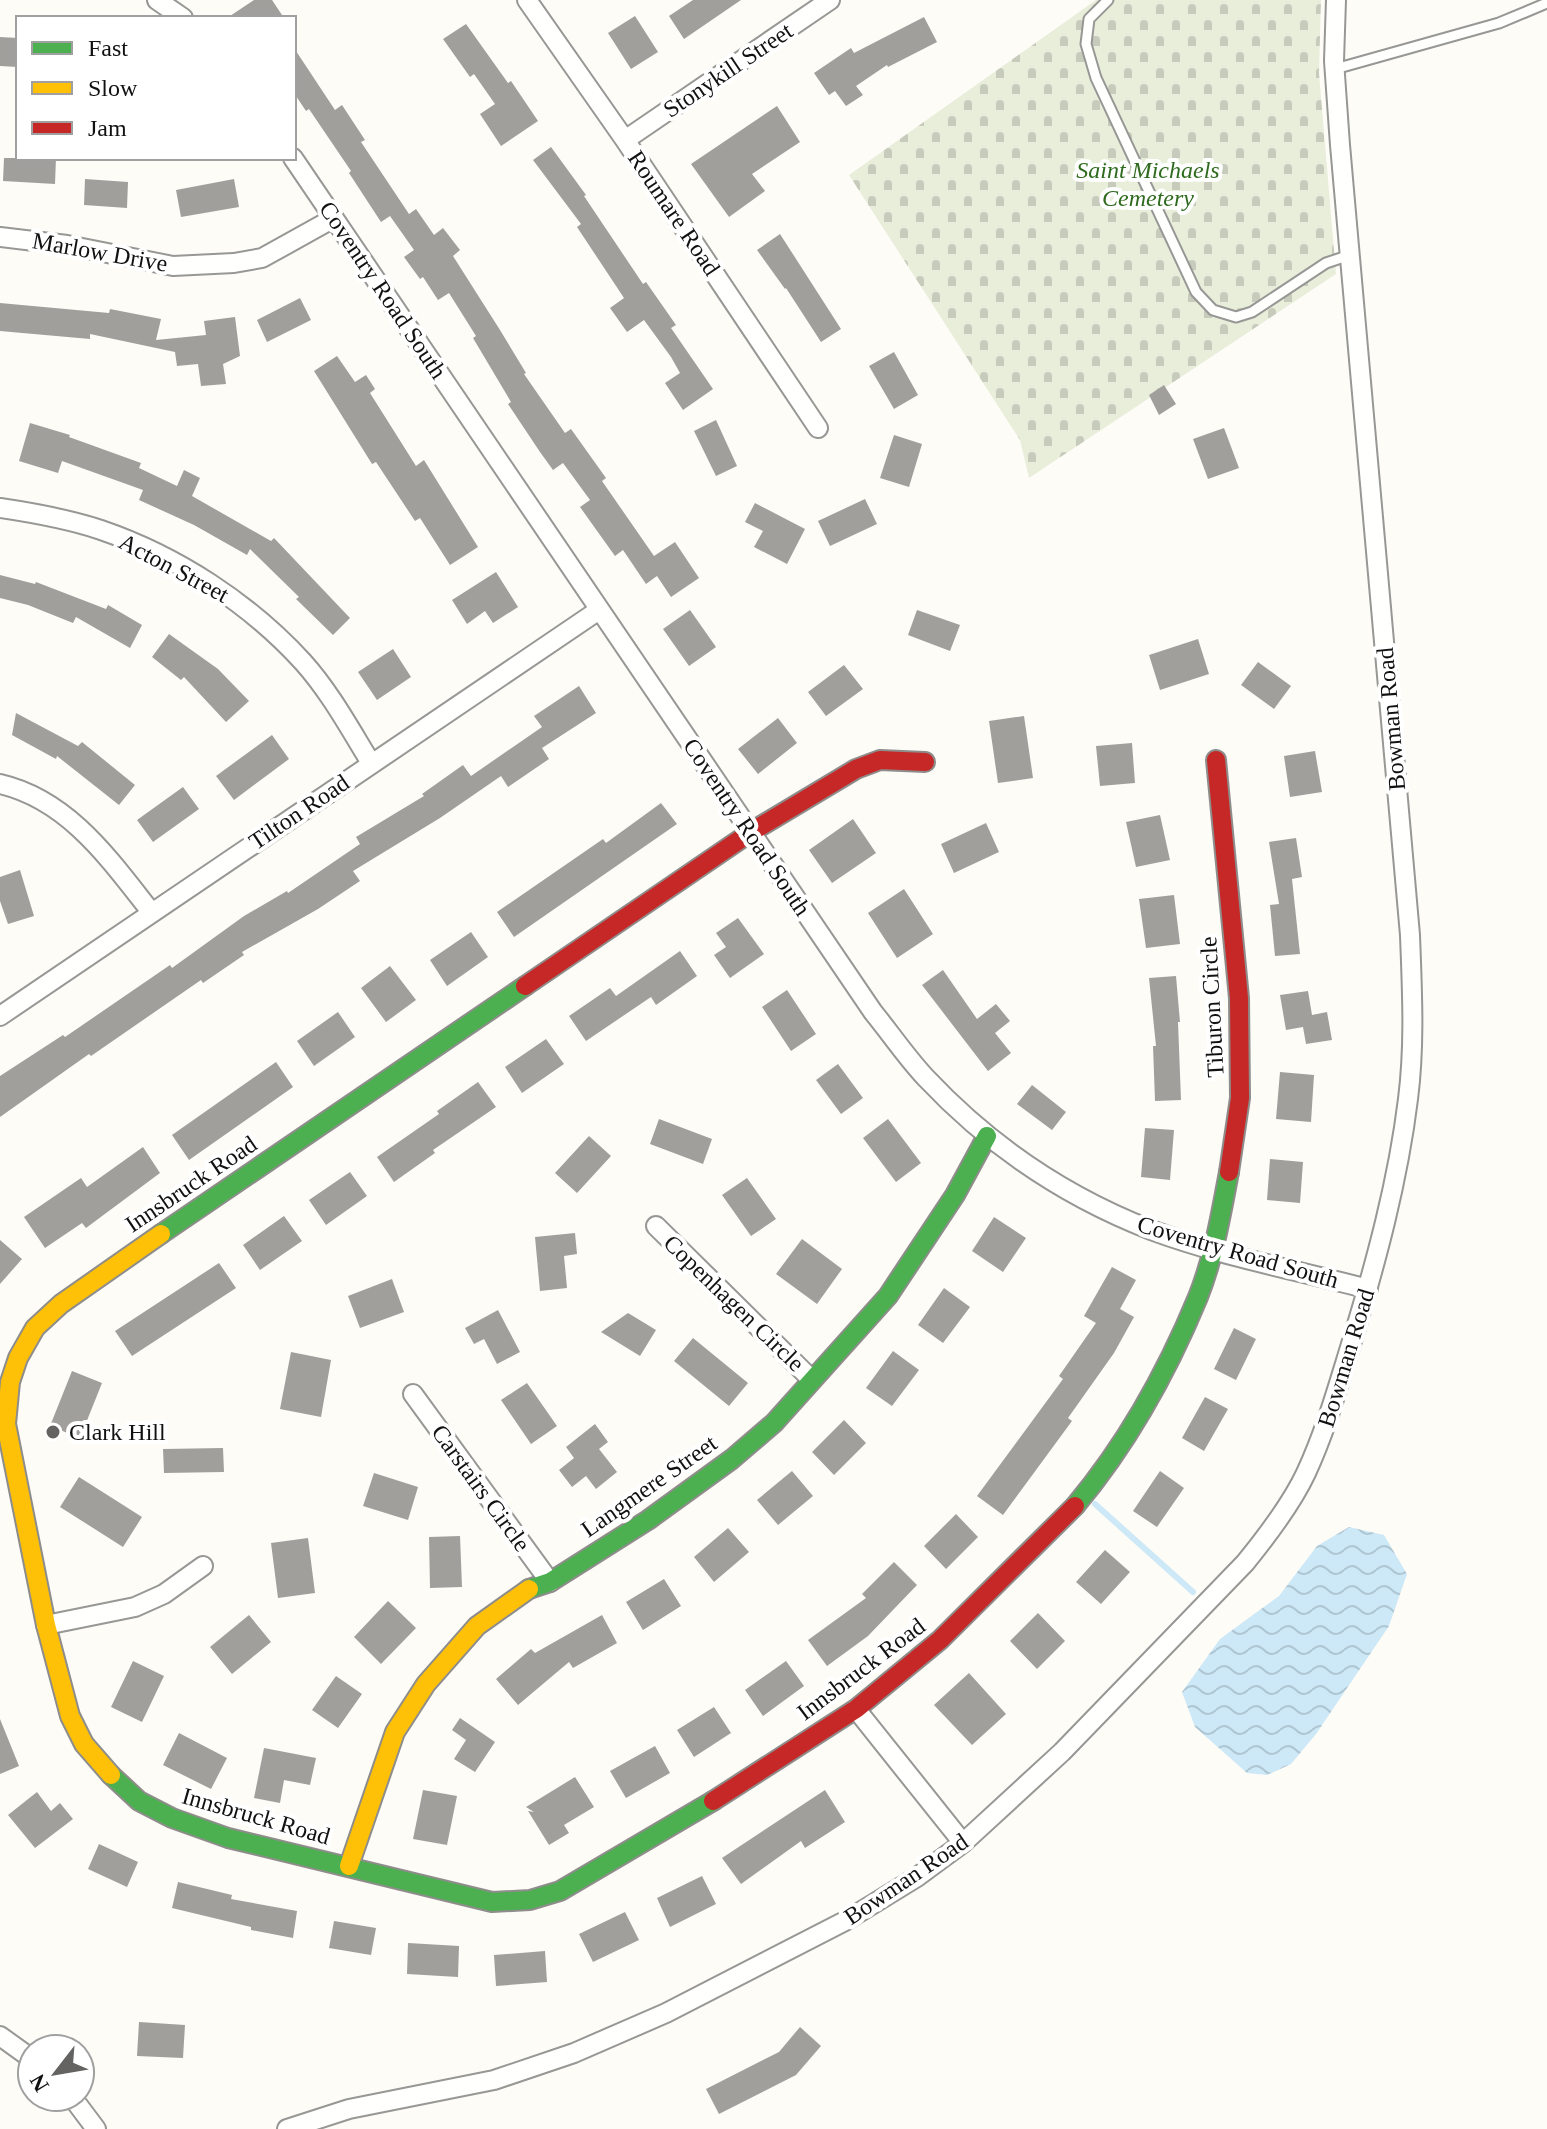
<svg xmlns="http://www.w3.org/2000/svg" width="1547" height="2129" viewBox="0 0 1547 2129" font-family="Georgia,serif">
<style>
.cemetery{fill:url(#cemetery-stones)}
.water{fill:url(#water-waves)}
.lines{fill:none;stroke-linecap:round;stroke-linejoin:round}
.stream{stroke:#cde8f7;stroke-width:6}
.building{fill:#a19f9c}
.lane-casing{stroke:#979795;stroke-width:13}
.street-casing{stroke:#979795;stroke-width:22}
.fast-casing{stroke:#8e8d8b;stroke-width:22}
.slow-casing{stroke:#8e8d8b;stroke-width:22}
.jam-casing{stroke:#8e8d8b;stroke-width:22}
.lane{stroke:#fffffe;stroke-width:9}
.street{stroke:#fffffe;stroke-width:18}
.fast{stroke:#4caf50;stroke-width:18}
.slow{stroke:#ffc107;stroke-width:18}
.jam{stroke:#c62828;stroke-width:18}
.poi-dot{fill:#646362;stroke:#fff;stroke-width:3}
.labels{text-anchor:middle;stroke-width:8;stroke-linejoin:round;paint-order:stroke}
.street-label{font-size:24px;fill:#111;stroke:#fff}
.park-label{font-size:24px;font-style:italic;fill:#2f6b1f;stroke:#fff}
.poi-label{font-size:24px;fill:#111;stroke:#fff;text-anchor:start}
</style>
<defs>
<pattern id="cemetery-stones" width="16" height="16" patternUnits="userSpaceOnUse" patternTransform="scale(2)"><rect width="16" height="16" fill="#e9eedb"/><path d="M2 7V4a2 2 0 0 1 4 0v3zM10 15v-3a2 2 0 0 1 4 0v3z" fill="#c7cbbb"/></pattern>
<pattern id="water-waves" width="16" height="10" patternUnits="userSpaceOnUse" patternTransform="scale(2)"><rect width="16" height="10" fill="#cde8f7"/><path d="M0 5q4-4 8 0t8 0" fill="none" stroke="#afc6d3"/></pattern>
</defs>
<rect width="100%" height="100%" fill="#fdfcf7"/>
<path class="cemetery" d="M1096,0H1321L1319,73L1336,274L1029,478L1020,440L849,175Z"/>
<path class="water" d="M1349,1527L1384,1535L1407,1574L1389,1626L1316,1734L1291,1764L1267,1775L1247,1773L1195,1727L1182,1692L1220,1639L1279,1596L1317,1546Z"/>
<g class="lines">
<path class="stream" d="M1095,1504L1193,1592"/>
</g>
<path class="building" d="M254,0H272L284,18H227Z
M693,0H741L684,39L669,16Z
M635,16L658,52L631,69L608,33Z
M924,17L937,42L888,67L887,65L856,86L863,95L846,106L835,91L829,95L814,73L851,48L854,53Z
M466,24L508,83L511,81L538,121L501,146L480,114L495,104L474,74L470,77L443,39Z
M0,37L18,38V67L0,66Z
M294,48L335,110L342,105L365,140L361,142L409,214L416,209L434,235L443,228L460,250L453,256L500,330L526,373L524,374L565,433L571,429L606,478L602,481L654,556L675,542L699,578L671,597L657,576L646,584L623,550L615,556L580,507L590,500L563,463L553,470L540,452L508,404L511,402L473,338L476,336L449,293L438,300L423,277L420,279L404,257L414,250L390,216L381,222L349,173L351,171L309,109L306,111L294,93Z
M777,106L800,142L752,174L765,191L729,217L691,164Z
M551,147L586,195L584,196L643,284L646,282L676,325L671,328L713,389L683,410L665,383L680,373L671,357L644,320L627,332L610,308L624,298L577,227L581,224L533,160Z
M4,158H56L55,184L3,181Z
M85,179L128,182L127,208L84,205Z
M234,179L239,207L181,217L176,190Z
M780,234L841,329L821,342L786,288L785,289L757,250Z
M300,298L311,320L267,342L257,320Z
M0,303L109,313L110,309L161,319L156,340L206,335L204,321L235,317L240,356L223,364L226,384L201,386L198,364L177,366L175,352L90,334V339L0,331Z
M894,352L918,395L894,409L869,366Z
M337,356L355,382L366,375L375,389L370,393L416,466L424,460L478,547L450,565L420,518L415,521L376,462L372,464L314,371Z
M1164,385L1176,404L1159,415L1149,395Z
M716,420L737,466L716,476L694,431Z
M30,423L70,435L69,437L141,463L139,468L177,486L184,470L200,478L192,496L271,541L274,538L350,618L333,635L296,599L299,597L250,549L247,555L194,525L139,500L143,490L62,461L58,473L19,461Z
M1224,428L1239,468L1208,479L1193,439Z
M894,435L922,444L909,487L880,478Z
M865,499L877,524L830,546L818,521Z
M755,503L805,529L787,564L754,547L763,531L745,522Z
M496,572L518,607L493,623L485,611L467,624L452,600Z
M0,575L35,584L36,582L106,609L108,605L142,625L130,648L76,617L73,623L28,605L0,598Z
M690,610L716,647L689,666L663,629Z
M917,610L960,625L950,651L908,635Z
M169,634L218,669L249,701L226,722L184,677L181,680L152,657Z
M1198,639L1209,674L1160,690L1149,655Z
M393,649L411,677L377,700L358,672Z
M1258,662L1291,686L1274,709L1241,685Z
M844,665L863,689L826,716L808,692Z
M579,686L596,713L542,748L549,759L508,787L501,776L440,818L353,871L360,881L318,909L242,952L244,955L203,983L201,980L91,1056L89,1054L0,1117V1076L63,1035L65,1037L170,965L172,968L244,916L287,891L288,893L360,844L356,837L424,796L422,794L463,765L471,776L542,727L534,716Z
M16,713L78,746L82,742L135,785L119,805L57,756L56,759L12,735Z
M1024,716L1033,778L998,783L989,721Z
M778,718L797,743L758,774L738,749Z
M272,735L289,759L234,800L216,776Z
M1132,743L1135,783L1100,786L1096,746Z
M1315,751L1322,792L1290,797L1284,756Z
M183,787L199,809L153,842L137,820Z
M661,803L677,824L514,937L497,912L603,839L606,843Z
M1160,815L1170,860L1136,867L1126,822Z
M853,819L876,853L832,883L809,850Z
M986,823L999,852L954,873L941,844Z
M1296,838L1302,877L1292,879L1300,954L1275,956L1270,905L1279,904L1269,842Z
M20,870L34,916L8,924L0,901V877Z
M904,889L933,934L897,958L868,913Z
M1174,895L1180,944L1146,948L1139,899Z
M738,918L764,954L730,978L714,955L726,947L716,933Z
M471,932L488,957L447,986L430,960Z
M680,951L697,976L656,1005L651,997L586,1041L569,1016L610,988L616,996Z
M390,966L416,1000L386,1022L361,988Z
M943,970L977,1019L996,1004L1010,1021L995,1033L1011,1053L988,1071L922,985Z
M1176,976L1180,1022H1178L1181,1100L1155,1101L1153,1046H1156L1149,978Z
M787,990L816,1034L791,1051L762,1007Z
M1308,991L1312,1015L1327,1012L1332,1040L1306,1044L1303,1027L1286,1030L1280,995Z
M338,1012L355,1037L314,1066L297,1041Z
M546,1039L564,1064L522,1093L505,1067Z
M276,1062L293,1087L189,1160L172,1135Z
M838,1064L863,1098L841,1114L816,1080Z
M1280,1072L1314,1075L1311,1122L1276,1119Z
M478,1082L496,1107L433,1150L435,1153L394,1182L377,1157L439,1114L437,1111Z
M1032,1085L1066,1112L1052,1130L1017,1104Z
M659,1119L712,1139L703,1164L650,1144Z
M888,1119L921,1163L896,1182L863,1138Z
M1145,1128L1174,1130L1170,1180L1141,1177Z
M589,1136L611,1156L577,1193L555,1173Z
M143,1147L160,1173L86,1228L82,1223L45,1248L24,1217L81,1178L87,1187Z
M1270,1159L1303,1162L1300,1203L1267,1200Z
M350,1172L367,1196L326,1225L309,1200Z
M747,1178L776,1219L751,1236L722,1195Z
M284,1216L302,1241L260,1270L243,1245Z
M994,1217L1026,1238L1003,1272L972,1251Z
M575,1233L577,1254L564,1256L567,1288L540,1291L535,1237Z
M802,1239L842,1269L817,1304L776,1274Z
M0,1240L22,1259L0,1284Z
M219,1263L236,1288L132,1356L115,1331Z
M1112,1267L1136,1280L1120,1309L1134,1317L1114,1353L1068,1418L1072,1421L1003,1515L977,1496L1063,1379L1059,1376L1096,1323L1084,1316Z
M392,1279L404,1312L360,1328L348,1296Z
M944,1288L970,1307L943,1343L918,1325Z
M498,1310L520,1352L497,1364L484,1339L474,1344L465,1328Z
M628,1313L656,1330L640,1356L601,1332Z
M1234,1328L1256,1339L1236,1380L1214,1369Z
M693,1338L748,1383L729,1406L674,1361Z
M893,1351L919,1370L892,1406L866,1388Z
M291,1352L331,1360L321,1417L280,1409Z
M72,1371L102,1383L80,1438L50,1426Z
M527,1383L557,1426L531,1444L501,1400Z
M1205,1397L1228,1409L1204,1451L1182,1438Z
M844,1420L866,1443L834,1475L812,1452Z
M595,1424L608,1442L599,1449L617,1472L596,1489L586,1476L572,1487L559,1470L574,1458L566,1447Z
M223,1448L224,1472L164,1473L163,1449Z
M792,1471L813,1496L778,1525L757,1500Z
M1160,1471L1184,1488L1157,1527L1133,1511Z
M374,1473L418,1487L408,1520L363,1506Z
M79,1477L142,1517L123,1547L60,1507Z
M956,1514L978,1537L946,1569L924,1546Z
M728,1528L749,1552L714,1582L694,1557Z
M460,1536L462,1587L430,1588L429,1537Z
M308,1538L315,1593L278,1598L271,1543Z
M1105,1550L1130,1572L1101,1604L1076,1582Z
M894,1562L917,1585L868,1636L827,1666L808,1640L866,1598L862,1594Z
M664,1579L681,1606L643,1630L626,1602Z
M388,1601L416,1628L381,1664L354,1637Z
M1038,1613L1065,1641L1037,1669L1010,1641Z
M249,1615L271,1642L232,1674L210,1647Z
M602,1615L617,1643L573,1668L569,1662L518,1705L496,1679L531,1649L535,1653Z
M133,1661L164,1676L142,1722L111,1707Z
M786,1661L804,1686L763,1716L745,1690Z
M969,1673L1006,1714L972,1745L934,1705Z
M336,1676L362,1694L338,1728L312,1710Z
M714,1707L731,1733L694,1757L677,1730Z
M460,1718L495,1742L475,1772L454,1759L466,1740L452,1730Z
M0,1719L19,1766L0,1774Z
M179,1733L227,1758L211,1789L163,1765Z
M655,1746L670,1773L626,1798L610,1771Z
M264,1748L316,1758L310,1785L284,1780L280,1803L254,1798Z
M575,1777L594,1807L564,1825L569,1833L549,1845L528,1811L534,1812L526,1807Z
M423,1790L457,1796L447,1845L413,1839Z
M825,1790L845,1822L805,1848L801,1841L741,1884L722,1858Z
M37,1792L51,1811L60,1803L73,1819L35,1848L8,1815Z
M99,1844L138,1862L127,1887L88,1869Z
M702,1876L716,1904L670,1927L657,1898Z
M178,1882L232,1895L231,1899L297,1911L293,1938L251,1930V1927L172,1908Z
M625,1912L639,1940L593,1962L579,1934Z
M334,1921L376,1928L371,1955L329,1948Z
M408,1943L459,1946L458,1977L407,1974Z
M545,1951L547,1982L496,1986L494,1955Z
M139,2022L185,2025L183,2058L137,2056Z
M800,2027L821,2046L796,2075L719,2114L706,2089L779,2052Z"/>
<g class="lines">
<g class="lane-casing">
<path id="lane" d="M1108,0L1089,19L1086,44L1096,78L1196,292L1213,310L1236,317L1252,312L1326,263L1350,255
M1335,69L1499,23L1547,3"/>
</g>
<g class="street-casing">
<path id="street" d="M157,0L183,18
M527,0L625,140L818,428
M625,140L830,0
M293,158L873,1012C891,1034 907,1058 926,1078C989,1145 1066,1197 1151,1230C1221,1256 1296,1270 1368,1289
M0,237L67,245L173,266L234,263L262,258L334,218
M0,508C34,513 68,519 101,530C177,556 249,603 303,662C330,692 350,729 371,763
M0,784C69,800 110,860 152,913
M0,1016L599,610
M656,1226L811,1379
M413,1394L550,1582
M46,1625L135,1607L164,1594L203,1566
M856,1709L963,1843
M0,2036L32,2059
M72,2097L96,2129
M287,2129L349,2109L494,2080L574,2053L666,2013L847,1920L917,1877L963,1843L1062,1752L1245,1563C1267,1536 1291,1505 1306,1473C1326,1430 1338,1386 1352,1341C1376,1262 1398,1181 1408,1099C1415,1044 1412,990 1410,935L1340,145L1334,61L1336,0"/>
</g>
<g class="fast-casing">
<path id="fast" d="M161,1234L525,986
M1075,1506C1127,1444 1167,1372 1198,1297C1214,1257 1221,1214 1229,1172
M529,1589L550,1582L648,1520L732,1459L774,1423L888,1296L955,1195L987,1136
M111,1775L139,1801L172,1818L228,1838L492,1902L530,1900L560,1891L713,1801"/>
</g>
<g class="slow-casing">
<path id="slow" d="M111,1775L84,1744L70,1716L46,1625L6,1424L10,1382L18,1358L35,1328L61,1304L161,1234
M349,1866L395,1732L426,1684L477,1626L529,1589"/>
</g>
<g class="jam-casing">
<path id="jam" d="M1216,760L1239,998L1240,1098L1229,1172
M525,986L751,832L856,769L880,760L925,762
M713,1801L856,1709L940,1640L1075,1506"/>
</g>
<use href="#lane" class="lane"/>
<use href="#street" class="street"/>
<use href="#fast" class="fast"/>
<use href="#slow" class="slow"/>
<use href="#jam" class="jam"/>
</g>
<circle class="poi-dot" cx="53" cy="1432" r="8"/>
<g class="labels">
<g class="street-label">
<text transform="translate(728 70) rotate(-34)" y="8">Stonykill Street</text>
<text transform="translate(674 213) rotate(56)" y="8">Roumare Road</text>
<text transform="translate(100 252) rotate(10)" y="8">Marlow Drive</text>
<text transform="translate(383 290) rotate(56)" y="8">Coventry Road South</text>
<text transform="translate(174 568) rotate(28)" y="8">Acton Street</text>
<text transform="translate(1391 719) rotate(-95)" y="8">Bowman Road</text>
<text transform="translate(299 812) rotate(-34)" y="8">Tilton Road</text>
<text transform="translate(747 827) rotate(56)" y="8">Coventry Road South</text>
<text transform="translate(1212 1007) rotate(-93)" y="8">Tiburon Circle</text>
<text transform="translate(191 1184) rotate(-34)" y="8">Innsbruck Road</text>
<text transform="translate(1238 1252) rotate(16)" y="8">Coventry Road South</text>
<text transform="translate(734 1303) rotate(44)" y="8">Copenhagen Circle</text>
<text transform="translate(1346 1358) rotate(-73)" y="8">Bowman Road</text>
<text transform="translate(649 1486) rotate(-35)" y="8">Langmere Street</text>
<text transform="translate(481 1488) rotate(54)" y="8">Carstairs Circle</text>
<text transform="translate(861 1669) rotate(-37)" y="8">Innsbruck Road</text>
<text transform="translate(256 1816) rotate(16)" y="8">Innsbruck Road</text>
<text transform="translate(906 1879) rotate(-34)" y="8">Bowman Road</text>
</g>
<g class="park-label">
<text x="1148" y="178">Saint Michaels<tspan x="1148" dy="28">Cemetery</tspan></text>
</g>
<g class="poi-label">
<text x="69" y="1440">Clark Hill</text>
</g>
</g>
<rect x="16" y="16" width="280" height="144" fill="#ffffff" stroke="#a0a0a0" stroke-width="2"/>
<rect x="32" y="42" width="40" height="12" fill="#4caf50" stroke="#a0a0a0" stroke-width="2"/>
<text x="88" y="56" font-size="24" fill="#111111">Fast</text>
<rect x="32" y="82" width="40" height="12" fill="#ffc107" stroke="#a0a0a0" stroke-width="2"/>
<text x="88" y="96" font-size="24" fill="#111111">Slow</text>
<rect x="32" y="122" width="40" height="12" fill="#c62828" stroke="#a0a0a0" stroke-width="2"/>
<text x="88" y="136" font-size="24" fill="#111111">Jam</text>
<g transform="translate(56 2073) rotate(239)"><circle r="38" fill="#ffffff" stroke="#a0a0a0" stroke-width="2"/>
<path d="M0-6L14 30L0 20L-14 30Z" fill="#646362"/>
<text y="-12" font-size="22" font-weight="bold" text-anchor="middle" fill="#111111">N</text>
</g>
</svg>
